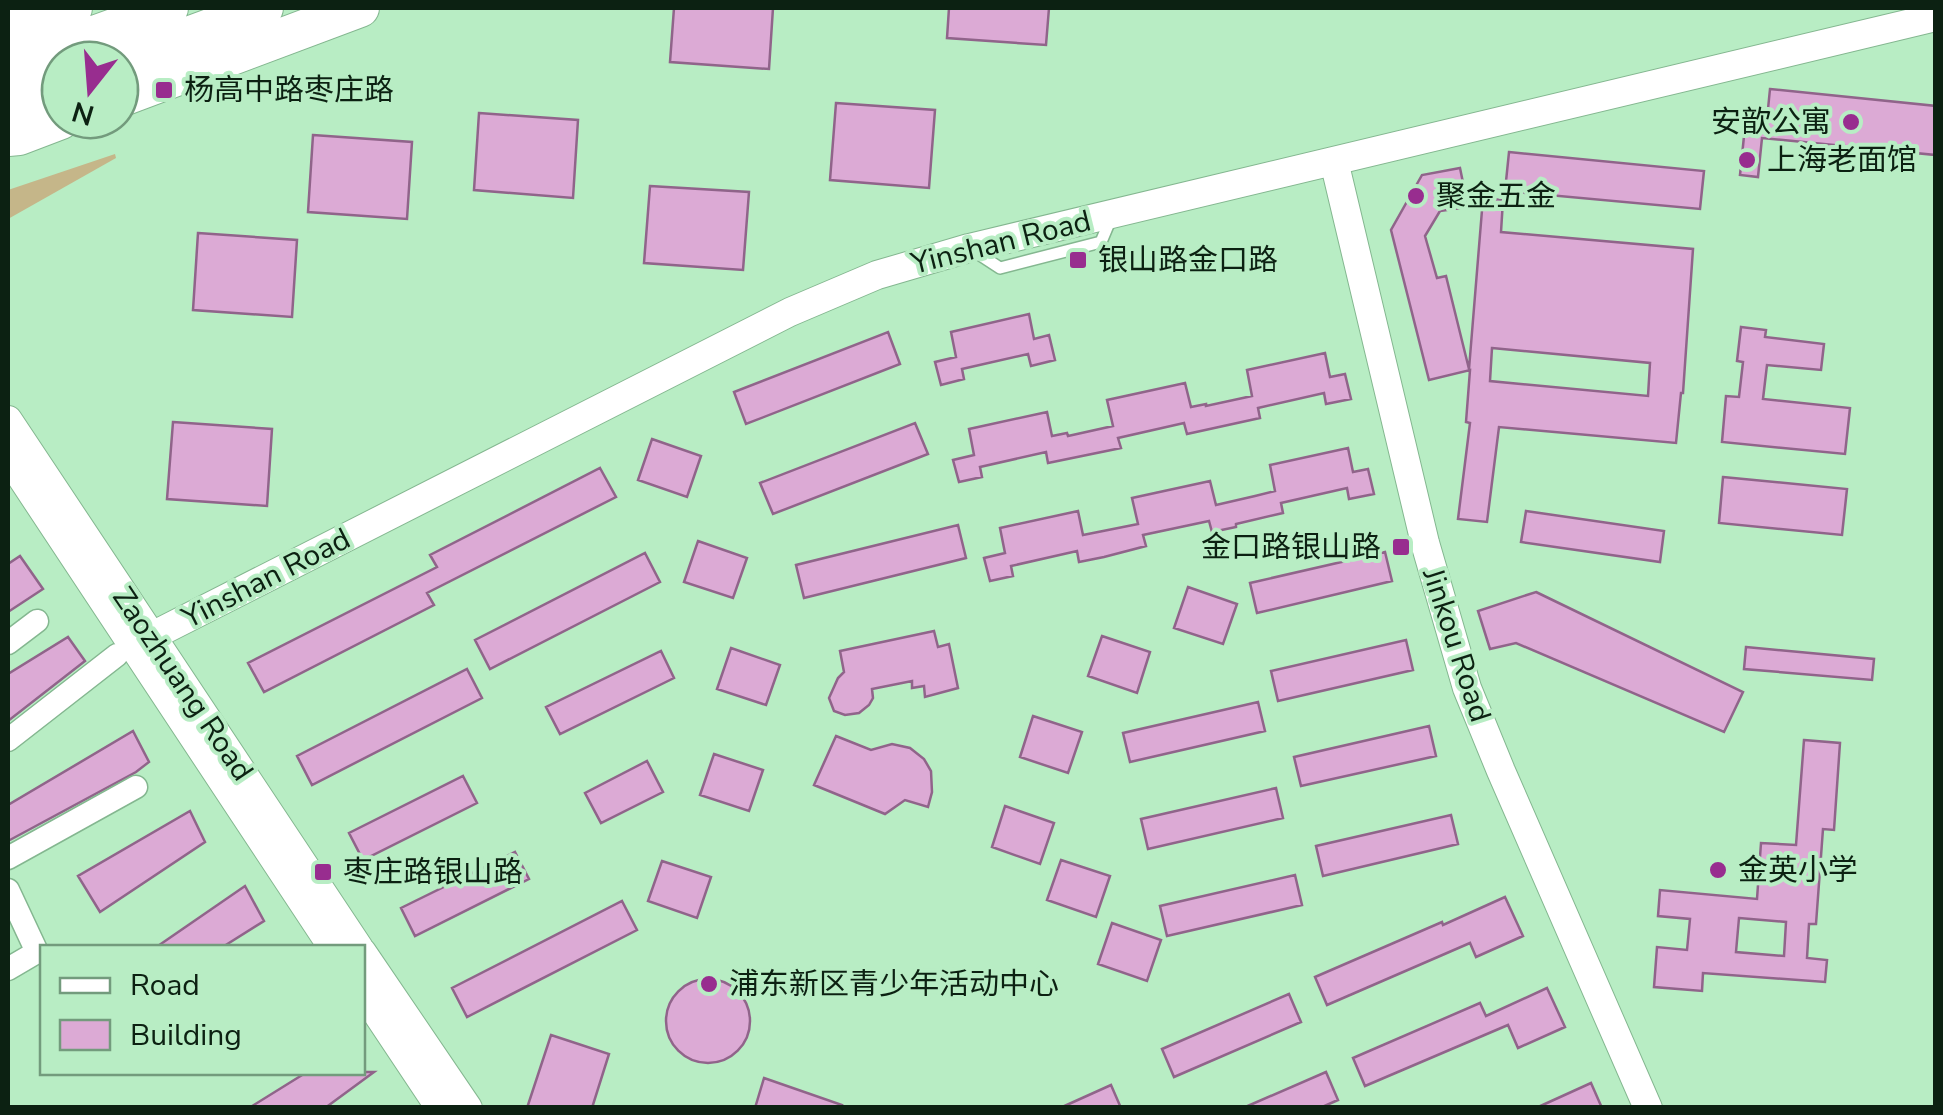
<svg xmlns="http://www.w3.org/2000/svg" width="1943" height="1115" viewBox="0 0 1943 1115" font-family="'Nunito Sans','Noto Sans SC',sans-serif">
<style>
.green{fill:#c5b689}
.building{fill:#dcaad5;stroke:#90648a;stroke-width:2.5;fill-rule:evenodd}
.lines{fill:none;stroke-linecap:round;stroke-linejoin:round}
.service-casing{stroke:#84b790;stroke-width:14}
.minor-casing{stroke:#84b790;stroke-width:25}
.tertiary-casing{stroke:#84b790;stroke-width:30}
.trunk-casing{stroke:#84b790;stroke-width:40}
.service{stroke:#fff;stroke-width:11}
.minor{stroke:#fff;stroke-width:22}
.tertiary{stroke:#fff;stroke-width:28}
.trunk{stroke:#fff;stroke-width:38}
.poi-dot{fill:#982d8f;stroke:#b8edc4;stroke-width:4}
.labels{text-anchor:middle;stroke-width:8;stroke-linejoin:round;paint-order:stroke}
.poi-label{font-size:30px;fill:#0c2112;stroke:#b8edc4;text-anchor:start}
.street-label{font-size:30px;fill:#0c2112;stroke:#b8edc4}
</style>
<rect width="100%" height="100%" fill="#b8edc4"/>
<path class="green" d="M115,154L116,158L8,219V190Z"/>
<path class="building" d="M674,8H773L769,69L670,62Z
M949,8H1049L1046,45L947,38Z
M1770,89L1936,106V155L1762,138L1758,177L1740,175L1747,107L1768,109Z
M836,103L935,110L929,188L830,180Z
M479,113L578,120L573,198L474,190Z
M313,135L412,142L407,219L308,212Z
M1509,152L1704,171L1700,209L1505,191Z
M1460,168L1468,207L1440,211L1425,236L1437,278L1446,276L1469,369L1483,198L1503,200L1501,232L1693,249L1683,393H1681L1676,443L1499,427L1487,522L1458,519L1470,423L1466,422L1470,370L1429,380L1391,230L1422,175ZM1492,348L1650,363L1648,396L1490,381Z
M650,186L749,192L743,270L644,263Z
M198,233L297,240L292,317L193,310Z
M1029,314L1034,339L1049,335L1055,360L1031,366L1028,354L962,369L964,379L941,385L935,362L956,357L951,332Z
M1741,327L1766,330L1765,337L1824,344L1821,370L1767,365L1763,399L1850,408L1845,454L1722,442L1726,396L1739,397L1743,362L1737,361Z
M888,332L900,364L746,424L734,392Z
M1325,353L1330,377L1345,374L1351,399L1326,404L1324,393L1258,408L1260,418L1187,434L1184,423L1118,438L1121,448L1048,463L1046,452L980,467L982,477L959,482L953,460L974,455L969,429L1047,412L1052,436L1067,433L1068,436L1113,426L1107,400L1185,383L1191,407L1206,404V406L1252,396L1247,370Z
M173,422L272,429L267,506L167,499Z
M915,423L928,454L773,514L760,483Z
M652,439L701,456L687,497L638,480Z
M1348,448L1353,472L1368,469L1374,494L1349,499L1347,488L1281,503L1283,513L1236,524V527L1212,532L1209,521L1143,535L1146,546L1104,557L1079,562L1077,551L1011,566L1013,576L990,581L984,558L1005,553L1000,528L1078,511L1083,535L1138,524L1132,498L1210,481L1216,505L1255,496L1275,491L1270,465Z
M600,468L616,497L427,593L434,605L264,692L248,663L437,567L430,555Z
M1723,477L1847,489L1842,535L1719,523Z
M1526,511L1664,531L1660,562L1521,542Z
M958,525L966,558L804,598L796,565Z
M698,541L747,558L733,598L684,582Z
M1385,552L1392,581L1257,613L1250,583Z
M645,553L660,582L490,669L475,640Z
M20,556L43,589L8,612V564Z
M1188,587L1237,604L1223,644L1174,628Z
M1536,592L1743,692L1724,732L1516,643L1490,649L1478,611Z
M934,631L938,647L949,644L958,688L925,697L924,686L912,688V681L872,689L873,698L869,705L859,713L845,715L834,711L829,698L838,678L844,672L840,651Z
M1102,636L1150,652L1137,693L1088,676Z
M68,637L85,661L8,721V674Z
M1406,640L1413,670L1278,701L1271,671Z
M1746,647L1874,659L1872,680L1744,669Z
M731,648L780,665L766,705L717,689Z
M661,651L674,678L560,734L546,707Z
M467,669L482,698L312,785L297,756Z
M1258,702L1265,731L1130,762L1123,733Z
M1033,716L1082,732L1068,773L1020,757Z
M1429,726L1436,756L1301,786L1294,757Z
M133,731L149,762L136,772L8,841V805Z
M836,736L871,750L892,744L910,748L924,759L931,771L932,792L928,807L905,800L885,814L814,785Z
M1804,740L1840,743L1834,830L1823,829L1816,924H1809L1807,958L1827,960L1825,982L1703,973L1702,991L1654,987L1657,947L1687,950L1690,919L1658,916L1660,890L1757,899L1761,843L1796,845ZM1739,918L1786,922L1784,956L1736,952Z
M714,754L763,770L749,811L700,795Z
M647,761L663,792L601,823L585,793Z
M463,776L477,803L363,860L349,833Z
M1276,788L1283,818L1148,849L1141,819Z
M1005,806L1054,823L1040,864L992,847Z
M190,811L205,842L100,912L78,876Z
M1451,815L1458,844L1323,876L1316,846Z
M515,852L529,879L415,936L401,908Z
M1061,860L1110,876L1096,917L1047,900Z
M662,861L711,877L697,918L648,901Z
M1295,875L1302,905L1167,936L1160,906Z
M245,886L264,921L221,948H155Z
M1505,897L1523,936L1476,957L1470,943L1327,1005L1315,977L1442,922L1443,925Z
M622,901L637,930L467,1017L452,988Z
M1112,923L1161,940L1147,981L1098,964Z
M666 1021a42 42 0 1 1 84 0a42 42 0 1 1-84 0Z
M1547,988L1565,1027L1518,1048L1508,1025L1365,1086L1353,1058L1480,1003L1486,1016Z
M1289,994L1301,1022L1174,1077L1162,1049Z
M551,1035L609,1054L592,1108H527Z
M307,1072H374L325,1108H249Z
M1326,1072L1338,1100L1320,1108H1243Z
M764,1078L842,1105L841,1108H755Z
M1591,1083L1602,1108H1536Z
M1111,1085L1121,1108H1060Z"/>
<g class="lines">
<g class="service-casing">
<path id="service" d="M974,251L1000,268L1101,242L1111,218"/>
</g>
<g class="minor-casing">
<path id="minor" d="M8,643L37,621
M8,740L117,655
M8,858L136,787
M8,890L37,952L8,969"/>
</g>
<g class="tertiary-casing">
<path id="tertiary" d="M1334,161L1425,543L1467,688L1501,771L1648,1108
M8,420L359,948
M8,457L333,948
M152,636L790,312L877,275L969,248L1936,17
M362,952L468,1108
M362,991L440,1108"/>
</g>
<g class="trunk-casing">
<path id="trunk" d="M8,31L73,8
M120,61L264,8
M8,66L169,8
M120,98L360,8
M8,104L60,84
M8,137L19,136L61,120"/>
</g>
<use href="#service" class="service"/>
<use href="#minor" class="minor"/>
<use href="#tertiary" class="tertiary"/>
<use href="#trunk" class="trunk"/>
</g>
<g class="poi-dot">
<rect x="154" y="80" width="20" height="20" rx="5"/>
<circle cx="1851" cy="122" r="10"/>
<circle cx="1747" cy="160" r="10"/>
<circle cx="1416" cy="196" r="10"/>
<rect x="1068" y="250" width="20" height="20" rx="5"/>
<rect x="1391" y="537" width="20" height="20" rx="5"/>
<circle cx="1718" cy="870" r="10"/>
<rect x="313" y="862" width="20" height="20" rx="5"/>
<circle cx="709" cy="984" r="10"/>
</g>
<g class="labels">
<g class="poi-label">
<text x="184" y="100">杨高中路枣庄路</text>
<text x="1831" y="132" text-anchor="end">安歆公寓</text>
<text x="1767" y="170">上海老面馆</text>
<text x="1436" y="206">聚金五金</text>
<text x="1098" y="270">银山路金口路</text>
<text x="1381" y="557" text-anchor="end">金口路银山路</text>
<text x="1738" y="880">金英小学</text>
<text x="343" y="882">枣庄路银山路</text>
<text x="729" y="994">浦东新区青少年活动中心</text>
</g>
<g class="street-label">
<text transform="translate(1001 242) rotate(-14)" y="10">Yinshan Road</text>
<text transform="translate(266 578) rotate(-27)" y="10">Yinshan Road</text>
<text transform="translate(1457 645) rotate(72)" y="10">Jinkou Road</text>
<text transform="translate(183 684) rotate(56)" y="10">Zaozhuang Road</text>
</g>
</g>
<rect width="1943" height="1115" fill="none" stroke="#0c2112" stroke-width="20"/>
<rect x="40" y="945" width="325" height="130" fill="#b8edc4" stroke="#739b7d" stroke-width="2.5"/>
<rect x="60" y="978" width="50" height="15" fill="#ffffff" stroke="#739b7d" stroke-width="2.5"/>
<text x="130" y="995" font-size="30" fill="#0c2112">Road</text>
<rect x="60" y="1020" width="50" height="30" fill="#dcaad5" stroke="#739b7d" stroke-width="2.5"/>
<text x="130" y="1045" font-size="30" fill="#0c2112">Building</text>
<g transform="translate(90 90) rotate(197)"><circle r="48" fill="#b8edc4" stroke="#739b7d" stroke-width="2.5"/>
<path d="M0-8L18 38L0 25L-18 38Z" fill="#982d8f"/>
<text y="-15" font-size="28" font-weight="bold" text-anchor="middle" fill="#0c2112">N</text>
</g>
</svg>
